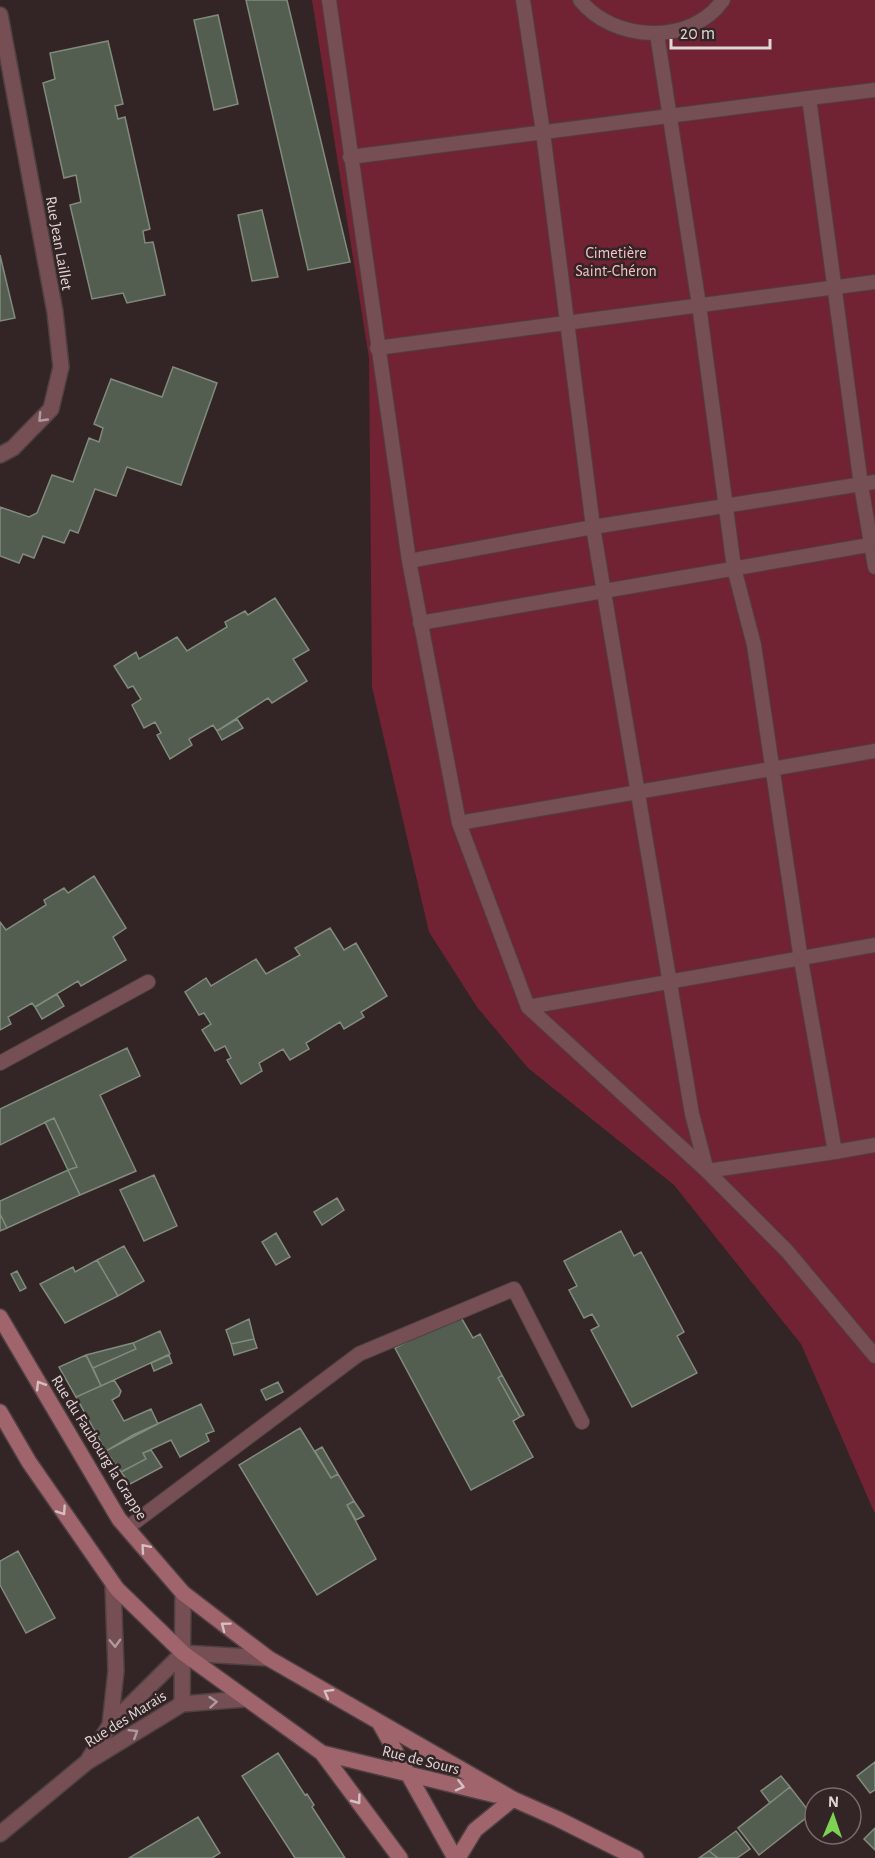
<svg xmlns="http://www.w3.org/2000/svg" width="875" height="1858" viewBox="0 0 875 1858" font-family="'Alegreya Sans',sans-serif">
<style>
.green{fill:#712333}
.building{fill:#535d50;stroke:#818b7d;stroke-width:1.5}
.lines{fill:none;stroke-linecap:round;stroke-linejoin:round}
.service-casing{stroke:#4f4041;stroke-width:16}
.minor-casing{stroke:#4f4041;stroke-width:18}
.tertiary-casing{stroke:#4f4041;stroke-width:18}
.secondary-casing{stroke:#4f4041;stroke-width:18}
.service{stroke:#754f54;stroke-width:14}
.minor{stroke:#754f54;stroke-width:15}
.tertiary{stroke:#754f54;stroke-width:15}
.secondary{stroke:#a0646c;stroke-width:15}
.oneway{stroke:#b0999c}
.oneway2{stroke:#d4bfc2}
.labels{text-anchor:middle;stroke-width:5;stroke-linejoin:round;paint-order:stroke}
.street-label{font-size:16px;fill:#e1d6d7;stroke:#332425}
.park-label{font-size:16px;fill:#f4c2c7;stroke:#332425}
</style>
<rect width="100%" height="100%" fill="#332425"/>
<path class="green" d="M312,0H875V1514L801,1344L674,1185L528,1068L477,1007L429,932L372,687L369,358Z"/>
<path class="building" d="M246,0H287L350,262L308,270Z
M218,15L238,104L214,110L194,20Z
M108,41L123,104L115,106L118,119L125,117L150,229L143,231L145,243L153,242L165,295L127,303L123,293L92,299L70,205L81,202L76,175L64,178L43,83L55,79L50,53Z
M262,210L278,277L252,281L238,215Z
M0,255L15,318L0,321Z
M173,367L217,383L181,485L127,467L116,496L95,489L78,533L70,530L64,543L43,536L34,558L23,554L19,563L0,556V507L29,517L37,513L52,475L73,482L89,438L99,442L103,428L94,424L111,379L162,397Z
M275,598L309,650L293,659L307,681L272,703L268,698L217,731L213,725L189,739L192,745L170,759L157,735L161,733L155,722L144,728L132,705L141,699L133,686L128,688L114,666L136,652L139,659L177,637L187,651L227,627L225,622L245,611L248,615Z
M237,719L243,728L222,740L217,731Z
M94,876L126,928L113,937L126,960L81,986L78,981L35,1007L32,1003L8,1017L11,1024L0,1030V922L6,930L46,905L44,900L64,888L68,893Z
M330,928L344,950L356,943L387,996L361,1012L364,1017L344,1029L340,1022L306,1043L309,1049L290,1060L283,1049L259,1063L262,1071L241,1084L227,1060L231,1058L225,1046L215,1051L202,1030L211,1024L204,1013L199,1015L185,992L206,978L211,986L256,959L266,974L300,955L295,948Z
M57,994L64,1006L42,1019L35,1007Z
M127,1048L140,1076L100,1095L136,1171L80,1195L68,1170L77,1167L54,1118L0,1145V1109Z
M54,1118L77,1167L68,1170L45,1122Z
M68,1170L80,1195L7,1228L0,1214V1201Z
M154,1175L177,1226L144,1241L120,1190Z
M337,1198L344,1210L322,1225L314,1212Z
M0,1214L7,1228L0,1231Z
M621,1231L634,1256L641,1252L684,1332L677,1336L697,1373L632,1407L591,1330L599,1326L592,1314L584,1318L569,1290L577,1286L564,1261Z
M276,1233L290,1257L276,1265L262,1242Z
M124,1246L144,1281L118,1296L97,1260Z
M97,1260L118,1296L65,1323L40,1284L73,1267L75,1272Z
M17,1271L26,1288L20,1291L11,1274Z
M459,1314L473,1338L480,1334L502,1375L498,1378L520,1417L513,1421L533,1457L471,1490L395,1348Z
M249,1319L254,1339L231,1344L226,1330Z
M160,1331L170,1354L101,1386L93,1368L136,1349L133,1343Z
M254,1339L257,1348L234,1355L231,1344Z
M133,1343L136,1349L93,1368L86,1355Z
M86,1355L101,1386L76,1397L59,1367Z
M169,1355L172,1363L154,1371L151,1363Z
M502,1375L524,1415L520,1417L498,1378Z
M114,1380L121,1391L119,1396L112,1400L124,1421L151,1409L158,1424L106,1451L76,1397Z
M278,1382L283,1392L266,1400L261,1390Z
M201,1404L214,1431L206,1434L209,1441L180,1457L171,1440L143,1453L146,1459L121,1472L106,1451L133,1435Z
M300,1428L331,1478L338,1474L354,1501L347,1505L376,1559L317,1595L239,1465Z
M322,1447L338,1474L331,1478L315,1451Z
M151,1450L162,1467L130,1484L121,1472L146,1459L143,1453Z
M354,1501L364,1516L356,1520L347,1505Z
M18,1551L55,1618L26,1633L0,1585V1561Z
M278,1753L305,1795L307,1794L314,1805L312,1807L345,1858H295L242,1776Z
M875,1762V1790L870,1793L857,1776Z
M781,1776L790,1787L770,1803L761,1791Z
M790,1787L811,1814L759,1855L738,1828Z
M198,1817L220,1853L212,1858H129Z
M875,1828V1850L864,1839Z
M736,1831L750,1849L737,1858H718L709,1851Z
M709,1851L718,1858H699Z"/>
<g class="lines">
<g class="service-casing">
<path id="service" d="M329,0L409,561L459,823L528,1007L707,1171L787,1251L875,1356
M523,0L543,132L593,527L692,1114L707,1171L835,1152
M580,0C613,42 691,46 723,0
M657,34L699,305L734,568L754,645L801,960L835,1152L875,1145
M875,90L809,98L861,485L875,567
M350,157L809,98
M377,348L875,282
M409,561L593,527L875,482
M420,623L875,544
M459,823L875,751
M528,1007L875,945
M0,1063L148,982
M127,1528L359,1354L514,1289L582,1422"/>
</g>
<g class="minor-casing">
<path id="minor" d="M0,15L55,312L61,367L51,409L13,448L0,455"/>
</g>
<g class="tertiary-casing">
<path id="tertiary" d="M182,1704L183,1593
M110,1725L183,1653L268,1658
M89,1759L110,1725L116,1671L113,1585
M0,1834L87,1762L182,1704L245,1699"/>
</g>
<g class="secondary-casing">
<path id="secondary" d="M0,1317L119,1519L183,1593L268,1658L513,1799L558,1819L636,1858
M0,1412L29,1462L117,1589L183,1653L322,1753L400,1858
M379,1722L455,1858
M322,1753L495,1795
M458,1858L475,1830L513,1799"/>
</g>
<use href="#service" class="service"/>
<use href="#minor" class="minor"/>
<use href="#tertiary" class="tertiary"/>
<use href="#secondary" class="secondary"/>
</g>
<defs><path id="oneway-chevron" d="M-2-3.5L2.5 0L-2 3.5" fill="none" stroke-width="1.6" stroke-linecap="round" stroke-linejoin="round" transform="scale(1.5)"/></defs>
<g class="oneway">
<use href="#oneway-chevron" transform="translate(42 418) rotate(134)"/>
<use href="#oneway-chevron" transform="translate(115 1643) rotate(88)"/>
<use href="#oneway-chevron" transform="translate(213 1702) rotate(-5)"/>
<use href="#oneway-chevron" transform="translate(134 1733) rotate(-32)"/>
</g>
<g class="oneway2">
<use href="#oneway-chevron" transform="translate(40 1385) rotate(-121)"/>
<use href="#oneway-chevron" transform="translate(62 1511) rotate(56)"/>
<use href="#oneway-chevron" transform="translate(145 1548) rotate(-131)"/>
<use href="#oneway-chevron" transform="translate(225 1626) rotate(-143)"/>
<use href="#oneway-chevron" transform="translate(328 1693) rotate(-150)"/>
<use href="#oneway-chevron" transform="translate(460 1786) rotate(14)"/>
<use href="#oneway-chevron" transform="translate(357 1800) rotate(53)"/>
</g>
<g class="labels">
<g class="street-label">
<text transform="translate(60 243) rotate(80)" y="6">Rue Jean Laillet</text>
<text transform="translate(100 1447) rotate(58)" y="6">Rue du Faubourg la Grappe</text>
<text transform="translate(125 1718) rotate(-32)" y="6">Rue des Marais</text>
<text transform="translate(421 1759) rotate(14)" y="6">Rue de Sours</text>
</g>
<g class="park-label">
<text x="616" y="258">Cimetière<tspan x="616" dy="18">Saint-Chéron</tspan></text>
</g>
</g>
<g transform="translate(833 1816) rotate(2)"><circle r="28" fill="#332425" stroke="#796b6c" stroke-width="1.5"/>
<path d="M0-4.5L10 22L0 15L-10 22Z" fill="#7dd153"/>
<text y="-9" font-size="16" font-weight="bold" text-anchor="middle" fill="#e1d6d7">N</text>
</g>
<path d="M671 39v9h99v-9" fill="none" stroke="#e1d6d7" stroke-width="3"/>
<text x="680" y="39" font-size="18" fill="#e1d6d7" stroke="#332425" stroke-width="4.5" paint-order="stroke">20 m</text>
</svg>
